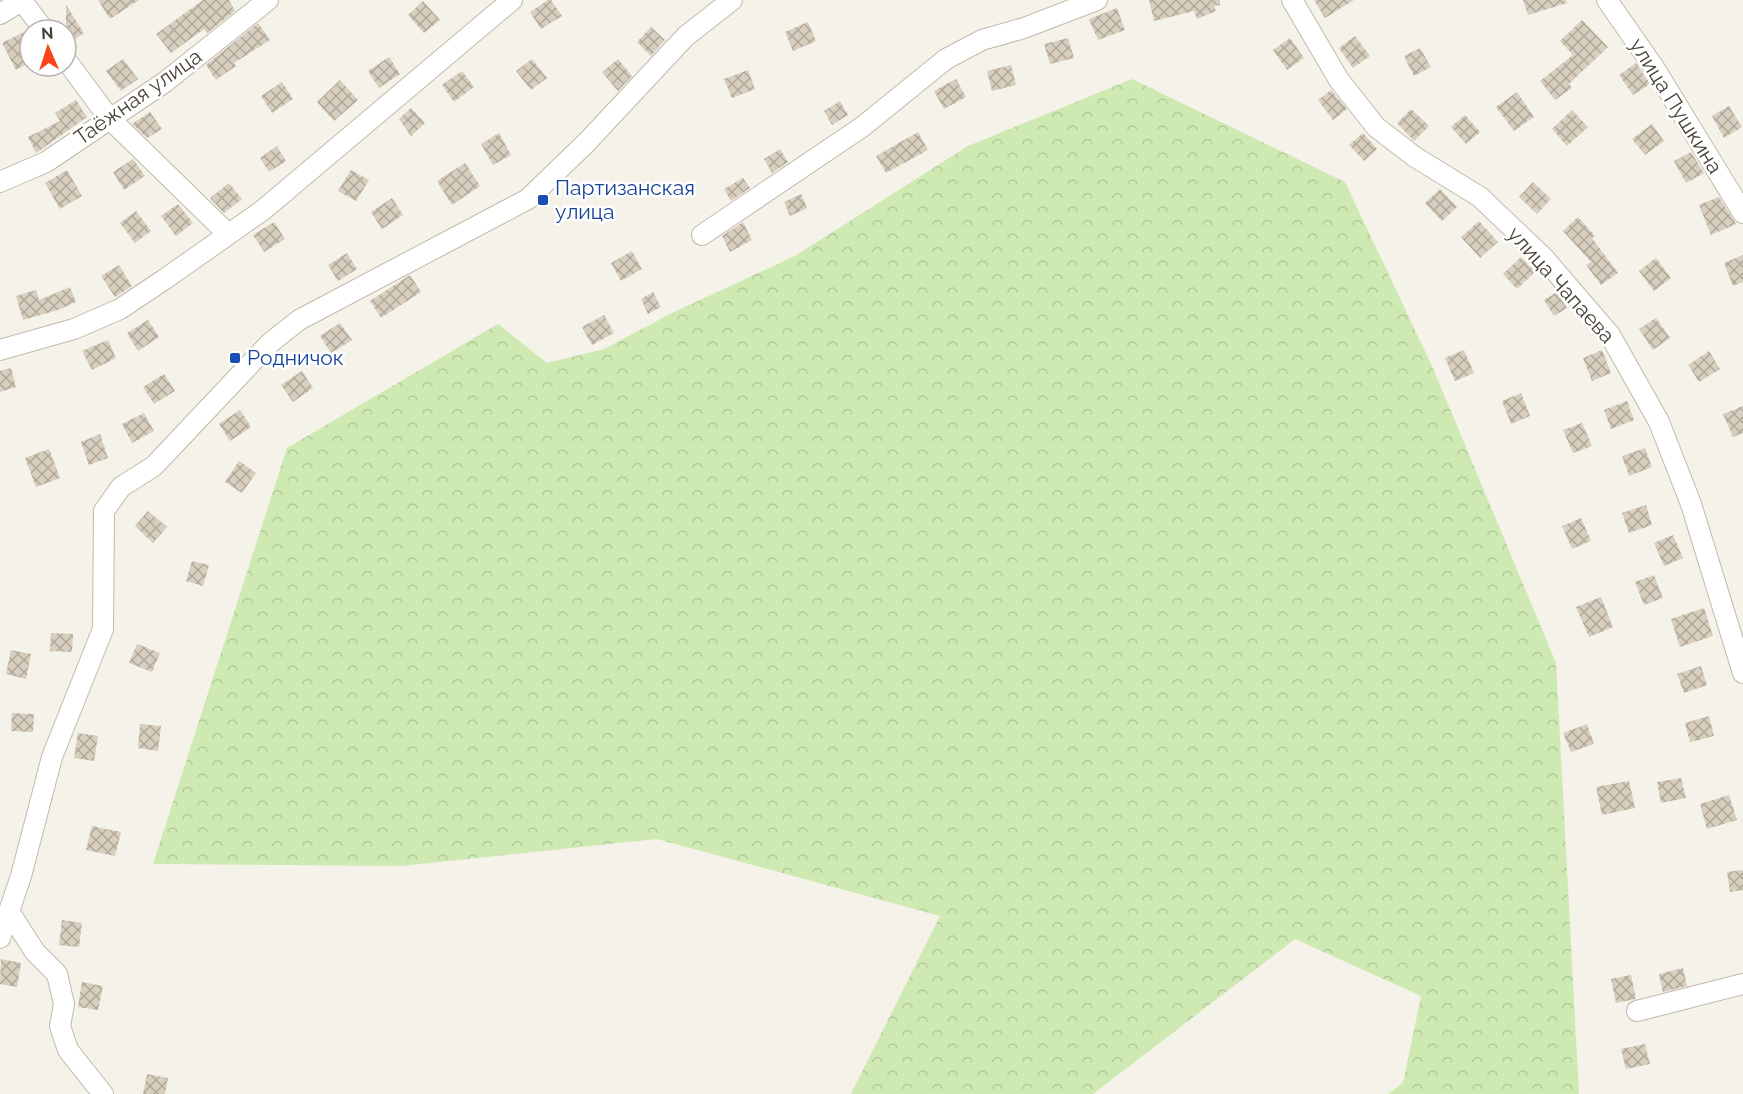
<svg xmlns="http://www.w3.org/2000/svg" width="1743" height="1094" viewBox="0 0 1743 1094" font-family="Raleway,sans-serif">
<style>
.forest{fill:url(#forest-crowns)}
.building{fill:url(#building-cross-hatch)}
.lines{fill:none;stroke-linecap:round;stroke-linejoin:round}
.minor-casing{stroke:#c0baac;stroke-width:22}
.minor{stroke:#fff;stroke-width:20}
.transit-dot{fill:#1a4fb4;stroke:#fff;stroke-width:2}
.labels{text-anchor:middle;stroke-width:5;stroke-linejoin:round;paint-order:stroke}
.street-label{font-size:21px;fill:#494237;stroke:#fff}
.transit-label{font-size:21px;fill:#164399;stroke:#fff;text-anchor:start}
</style>
<defs>
<pattern id="forest-crowns" width="20" height="18" patternUnits="userSpaceOnUse" patternTransform="scale(1.5)"><rect width="20" height="18" fill="#cee9b2"/><path d="M2 6a3 3 0 1 1 6 0M12 15a3 3 0 1 1 6 0" fill="none" stroke="#b2c99a"/></pattern>
<pattern id="building-cross-hatch" width="8" height="8" patternUnits="userSpaceOnUse" patternTransform="scale(1.5)"><rect width="8" height="8" fill="#d7cebe"/><path d="M0 0l8 8M0 8l8-8" fill="none" stroke="#b0a99b"/></pattern>
</defs>
<rect width="100%" height="100%" fill="#f5f2e9"/>
<path class="forest" d="M1132,79L1345,182L1432,366L1556,663L1579,1094H1388L1403,1083L1421,996L1295,939L1093,1094H851L940,916L657,839L401,866L153,864L287,448L498,324L547,363L604,349L672,313L795,256L968,146Z"/>
<path class="building" d="M98,0H139L110,19Z
M203,0H229L235,11L207,33L204,29L171,53L156,34Z
M548,0H551L562,16L541,29L530,12Z
M1149,0H1220V5L1214,6L1216,11L1197,19L1194,11L1154,21Z
M1314,0H1354L1325,18Z
M1523,0H1566L1567,3L1528,15Z
M423,1L440,20L424,33L408,15Z
M66,5L84,33L66,45Z
M1117,8L1125,30L1098,40L1089,19Z
M1582,20L1608,47L1569,84L1572,88L1555,100L1540,81L1573,55L1560,41Z
M808,22L816,41L793,51L785,32Z
M258,23L270,40L234,63L236,66L216,80L206,65Z
M651,27L665,40L651,56L637,42Z
M24,32L30,44V62L16,70L2,43Z
M1355,36L1370,56L1353,68L1339,48Z
M1068,38L1074,58L1050,64L1044,44Z
M1290,38L1304,58L1287,70L1273,50Z
M1420,48L1431,67L1414,76L1404,56Z
M389,57L400,74L379,88L368,71Z
M123,59L138,79L121,91L106,71Z
M532,59L547,78L531,90L516,71Z
M618,59L632,76L618,91L602,72Z
M1636,63L1650,84L1633,95L1619,75Z
M1011,65L1016,85L992,91L987,71Z
M748,70L755,89L732,98L724,79Z
M462,71L474,87L454,102L442,85Z
M956,79L966,97L944,109L934,91Z
M340,80L358,100L334,121L317,102Z
M282,82L293,99L272,113L261,96Z
M1331,90L1347,109L1333,120L1318,100Z
M1517,92L1534,117L1514,131L1496,107Z
M76,100L87,117L36,153L28,137L60,121L55,113Z
M840,101L848,115L832,125L824,111Z
M1729,106L1742,127L1724,138L1712,116Z
M411,108L425,123L411,136L399,119Z
M1411,109L1429,126L1414,141L1397,123Z
M1572,110L1588,127L1567,146L1552,129Z
M150,112L162,129L147,138L132,124Z
M1465,115L1480,132L1466,144L1451,127Z
M1652,124L1664,141L1645,155L1632,139Z
M918,132L928,150L886,173L876,156Z
M499,133L511,155L493,165L481,144Z
M1363,133L1377,149L1364,161L1349,145Z
M277,146L286,161L269,172L260,158Z
M780,149L788,162L772,173L764,159Z
M1691,152L1704,173L1686,183L1674,161Z
M133,159L145,176L124,190L113,172Z
M465,163L480,186L452,205L437,181Z
M67,170L82,196L60,209L45,183Z
M351,170L369,180L356,201L338,191Z
M743,178L750,188L731,201L724,189Z
M1533,182L1551,199L1537,214L1519,197Z
M229,183L242,199L224,213L210,198Z
M1440,189L1457,207L1442,221L1425,203Z
M801,194L807,208L790,216L784,202Z
M1719,197L1736,224L1711,235L1699,205Z
M392,198L403,215L382,229L371,212Z
M178,204L193,223L176,236L161,216Z
M136,211L151,231L135,243L120,223Z
M1578,217L1595,236L1592,238L1618,273L1601,285L1586,265L1591,262L1563,231Z
M1479,221L1498,242L1480,258L1461,237Z
M274,222L285,239L264,252L253,235Z
M743,222L752,240L730,252L722,236Z
M632,251L642,269L621,281L611,263Z
M347,253L357,269L338,281L328,265Z
M1743,255V282L1733,286L1724,263Z
M1521,257L1535,272L1517,289L1503,274Z
M1656,258L1671,278L1654,291L1639,271Z
M119,265L132,286L115,297L101,276Z
M410,275L421,292L381,318L370,301Z
M70,287L76,302L58,310L23,320L16,296L36,290L39,300Z
M653,292L661,307L648,314L641,299Z
M1557,292L1567,308L1554,316L1544,300Z
M604,315L614,333L592,345L582,327Z
M1656,318L1670,338L1653,350L1639,329Z
M148,320L159,337L138,351L127,333Z
M340,323L352,340L331,353L320,336Z
M108,340L116,358L92,370L82,351Z
M1464,350L1474,373L1455,381L1445,358Z
M1602,350L1611,373L1592,381L1583,358Z
M1709,351L1720,369L1699,382L1688,365Z
M11,368L16,387L0,392V371Z
M302,371L313,388L293,402L281,385Z
M164,374L175,391L154,404L143,387Z
M1521,393L1530,416L1511,424L1502,401Z
M1627,401L1634,420L1611,429L1604,410Z
M1743,406V433L1733,437L1723,414Z
M240,410L251,427L230,441L219,424Z
M144,413L154,431L132,443L122,424Z
M1582,423L1592,446L1573,453L1563,430Z
M100,434L108,458L89,465L81,442Z
M1645,448L1652,467L1629,476L1622,456Z
M49,449L60,478L36,487L25,458Z
M239,461L256,473L242,493L225,482Z
M1646,505L1652,525L1629,533L1622,513Z
M148,511L167,527L153,543L135,526Z
M1581,518L1591,541L1572,549L1562,526Z
M1673,535L1683,558L1664,566L1654,543Z
M192,561L209,565L203,586L186,581Z
M1654,575L1663,598L1644,605L1635,582Z
M1601,597L1613,627L1589,637L1576,607Z
M1704,608L1713,636L1680,647L1671,619Z
M51,633L73,634L72,652L50,651Z
M137,644L160,653L152,672L129,663Z
M11,650L31,654L26,679L6,674Z
M1701,666L1707,685L1684,693L1677,674Z
M12,713L34,714L33,732L11,731Z
M1709,716L1714,736L1690,742L1685,723Z
M140,724L161,726L158,751L138,748Z
M1587,724L1594,744L1571,752L1563,733Z
M78,733L98,736L94,761L74,758Z
M1681,778L1686,798L1661,803L1657,782Z
M1629,781L1635,808L1602,815L1596,787Z
M1729,795L1737,820L1707,829L1700,804Z
M92,826L121,832L115,856L86,850Z
M1743,870V890L1730,892L1727,872Z
M62,920L82,923L79,947L59,945Z
M1,959L21,963L17,987L0,984Z
M1683,968L1687,986L1663,992L1659,974Z
M1631,975L1636,999L1616,1003L1611,979Z
M82,982L103,986L98,1010L78,1007Z
M1645,1044L1650,1064L1626,1069L1621,1049Z
M147,1074L168,1078L165,1094H143Z"/>
<g class="lines">
<g class="minor-casing">
<path id="minor" d="M1292,0L1339,80L1376,127L1415,157L1480,197L1544,258L1610,335L1659,422L1691,504L1743,673
M1607,0L1655,69L1743,213
M22,1L44,30
M0,14L23,0
M66,60L109,118L228,234
M0,182L46,162L165,82L268,0
M702,235L862,127L946,59L982,40L1024,28L1097,0
M0,350L74,329L120,309L165,279L263,210L512,0
M10,913L35,952L57,974L64,1004L60,1026L68,1050L103,1094
M0,938L21,876L52,757L103,629L104,511L121,487L154,466L270,343L299,320L528,199L587,142L686,36L732,0
M1637,1011L1743,984"/>
</g>
<use href="#minor" class="minor"/>
</g>
<g class="transit-dot">
<rect x="537" y="194" width="12" height="12" rx="3"/>
<rect x="229" y="352" width="12" height="12" rx="3"/>
</g>
<g class="labels">
<g class="street-label">
<text transform="translate(138 97) rotate(-35)" y="7">Таёжная улица</text>
<text transform="translate(1676 106) rotate(58)" y="7">улица Пушкина</text>
<text transform="translate(1561 285) rotate(48)" y="7">улица Чапаева</text>
</g>
<g class="transit-label">
<text x="555" y="195">Партизанская<tspan x="555" dy="24">улица</tspan></text>
<text x="247" y="365">Родничок</text>
</g>
</g>
<g transform="translate(48 48) rotate(357)"><circle r="28" fill="#ffffff" stroke="#b6b3af" stroke-width="1.5"/>
<path d="M0-4.5L10 22L0 15L-10 22Z" fill="#fb431a"/>
<text y="-9" font-size="16" font-weight="bold" text-anchor="middle" fill="#494237">N</text>
</g>
</svg>
